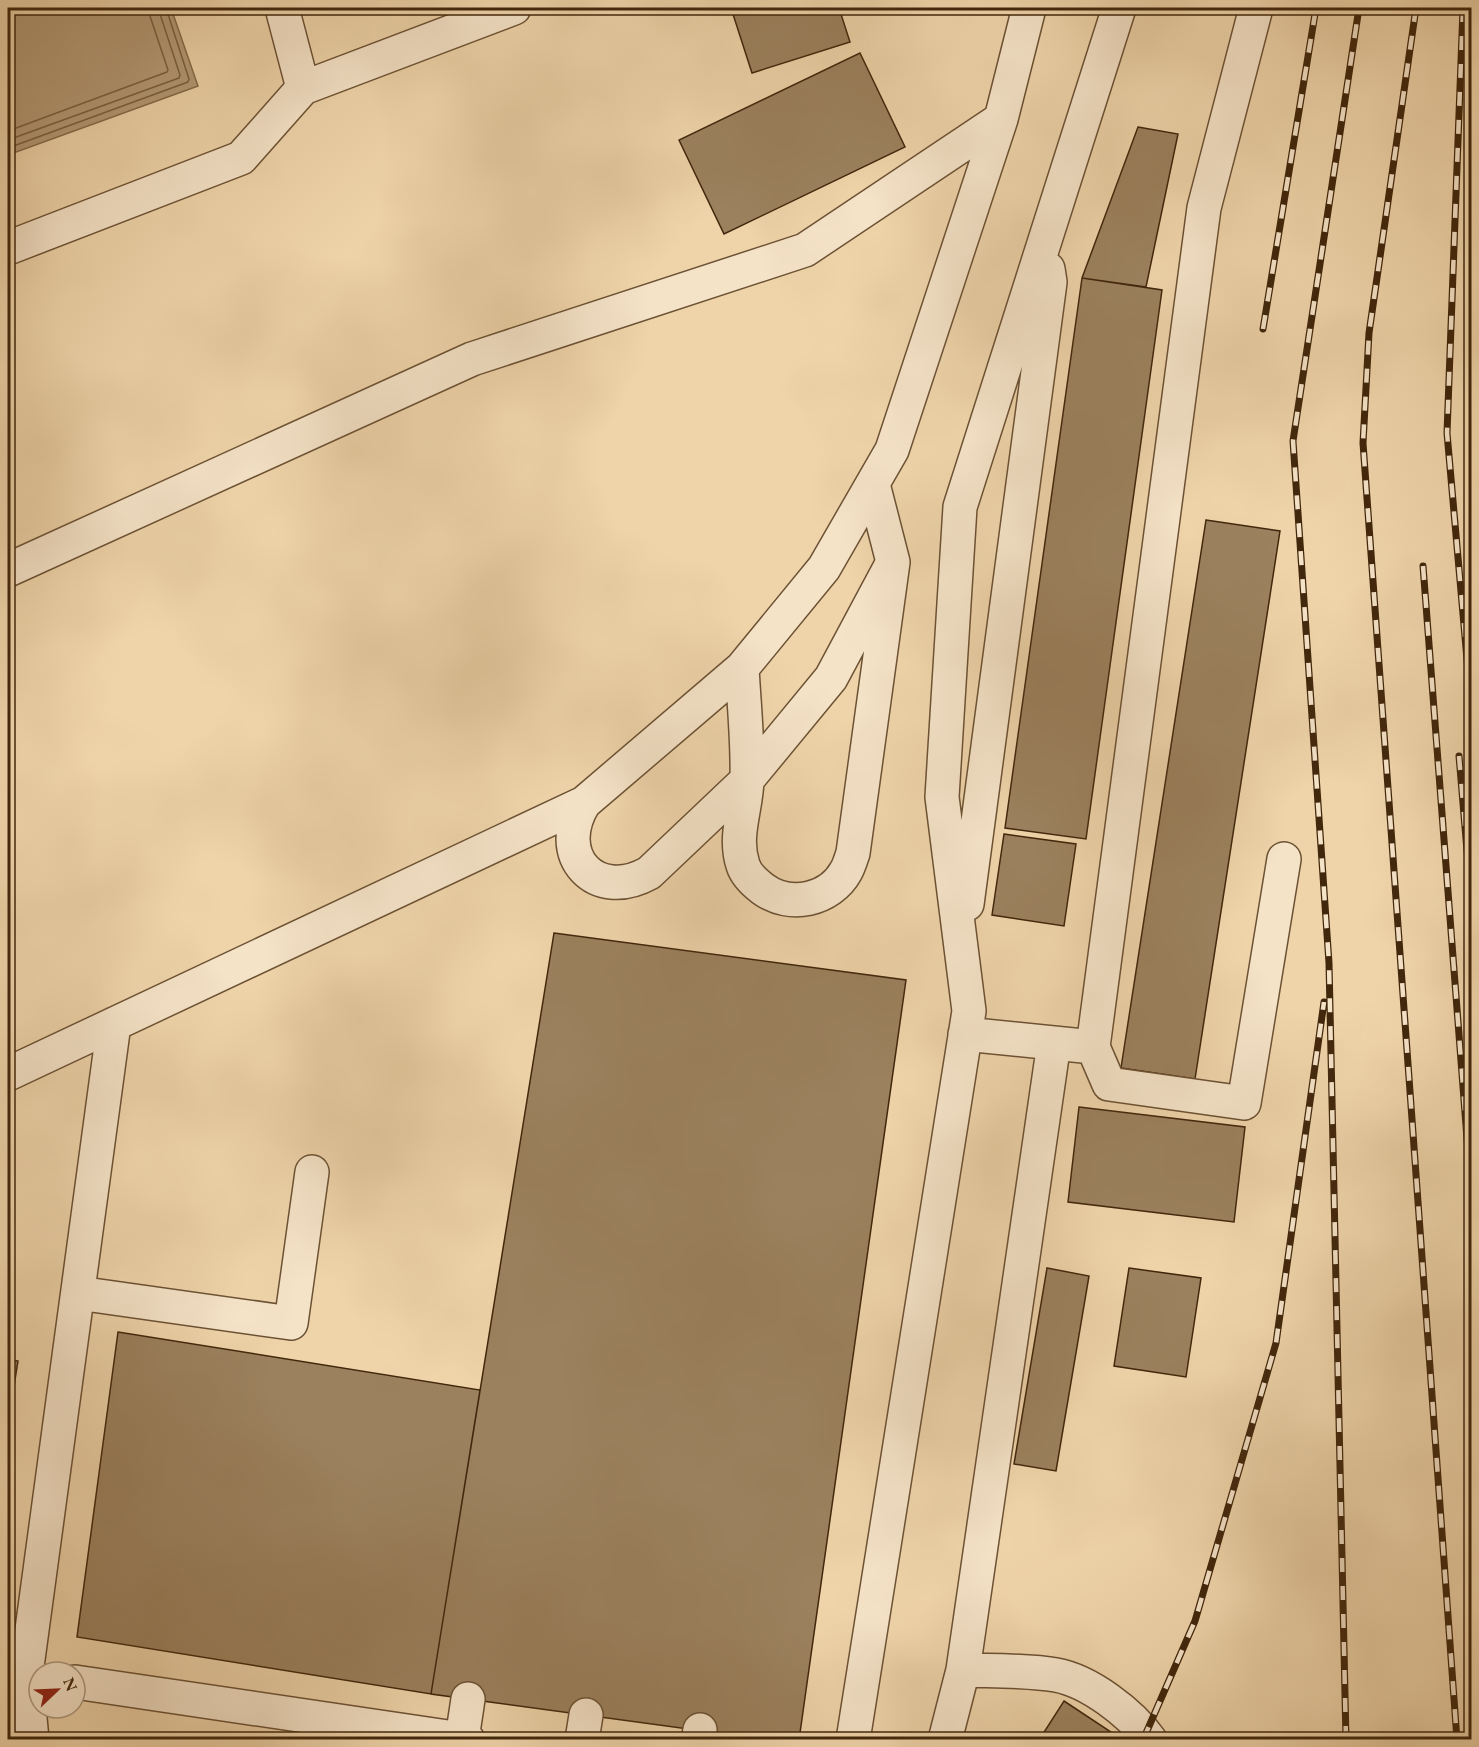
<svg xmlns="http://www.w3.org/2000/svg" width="1479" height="1747" viewBox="0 0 1479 1747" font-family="'EB Garamond',serif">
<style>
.water{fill:#b49974;stroke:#866b4a;stroke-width:1.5}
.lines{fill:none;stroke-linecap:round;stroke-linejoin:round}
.shore{stroke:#7a6040;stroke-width:1.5}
.building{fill:#9b815e;stroke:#41270c;stroke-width:1.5}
.minor-casing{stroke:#6c5234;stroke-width:36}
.minor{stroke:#f5e3c8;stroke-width:33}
.rail-casing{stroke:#41270c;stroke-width:7}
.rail{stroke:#f5e3c8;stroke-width:4.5;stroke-dasharray:14;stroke-linecap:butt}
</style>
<rect width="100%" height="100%" fill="#efd4aa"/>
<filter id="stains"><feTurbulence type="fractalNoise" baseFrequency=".00333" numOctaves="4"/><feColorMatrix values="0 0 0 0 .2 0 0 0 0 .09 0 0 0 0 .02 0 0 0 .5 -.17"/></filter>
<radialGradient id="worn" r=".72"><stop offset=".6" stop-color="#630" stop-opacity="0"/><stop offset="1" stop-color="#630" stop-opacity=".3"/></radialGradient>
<path class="water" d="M8,8H171L198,86L8,155Z"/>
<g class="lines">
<path class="shore" d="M8,131L167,72L168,70L150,16L149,8
M8,140L179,78L180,75L158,8
M8,148L188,82L189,79L166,8"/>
</g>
<path class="building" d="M731,8H839L850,42L752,73Z
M860,53L905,147L724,234L679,140Z
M1138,127L1178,134L1146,287L1082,278Z
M1082,278L1162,290L1086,839L1005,828Z
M1206,520L1280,531L1195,1079L1121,1068Z
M1004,834L1076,844L1064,926L992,915Z
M554,933L906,980L799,1740H770L431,1694Z
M1079,1107L1245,1127L1234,1222L1068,1202Z
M1047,1268L1089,1276L1056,1471L1014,1464Z
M1129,1268L1201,1278L1186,1377L1114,1366Z
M118,1332L480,1390L431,1694L77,1637Z
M8,1359L18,1361L8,1423Z
M1064,1701L1120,1738L1119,1740H1039Z"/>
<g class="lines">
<g class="minor-casing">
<path id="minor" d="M282,8L303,88
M8,248L241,158L303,88L514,8
M8,570L472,359L805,250L1001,119
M742,668C744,705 748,742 747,778C747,808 733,835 743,865C746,875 755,883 763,889C790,909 830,900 846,871C849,866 851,859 853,853L893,562
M584,803C552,855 595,903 649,873L747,780L831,678L893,562L873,484
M967,904L1050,282L1048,269
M965,1034L1093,1047L1109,1084L1244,1103L1284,859
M1093,1047L1204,208L1256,8
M8,1074L584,803L742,668L824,568L892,450L1001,119L1029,8
M78,1293L291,1323L312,1172
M963,1670C991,1671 1028,1670 1056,1675C1089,1681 1131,1713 1150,1740
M75,1682L468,1740
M462,1739L468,1699
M32,1740L26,1674L114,1024
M582,1740L586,1715
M698,1740L700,1730
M853,1740L969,1011L942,797L960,507L1119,8
M945,1740L963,1670L1054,1043"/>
</g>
<use href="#minor" class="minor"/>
<g class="rail-casing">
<path id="rail" d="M1416,8L1369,333L1363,443L1457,1740
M1463,8L1447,433L1472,716
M1263,329L1316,8
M1423,566L1472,1204
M1459,756L1472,910
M1143,1740L1195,1621L1276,1343L1324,1002
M1346,1740L1329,963L1293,441L1359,8"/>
</g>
<use href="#rail" class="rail"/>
</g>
<rect width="1479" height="1747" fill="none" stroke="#efd4aa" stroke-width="30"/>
<rect x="9" y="9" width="1461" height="1729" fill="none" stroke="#41270c" stroke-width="3"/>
<rect x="15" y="15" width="1449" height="1717" fill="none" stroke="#41270c" stroke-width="1.5"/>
<g transform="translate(57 1690) rotate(67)"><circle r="28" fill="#f5e3c8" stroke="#ad987d" stroke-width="1.5"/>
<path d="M0-4.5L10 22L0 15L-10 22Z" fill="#8f2418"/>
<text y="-9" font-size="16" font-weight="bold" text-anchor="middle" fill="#41270c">N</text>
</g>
<rect width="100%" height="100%" filter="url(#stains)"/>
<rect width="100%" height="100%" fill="url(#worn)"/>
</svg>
